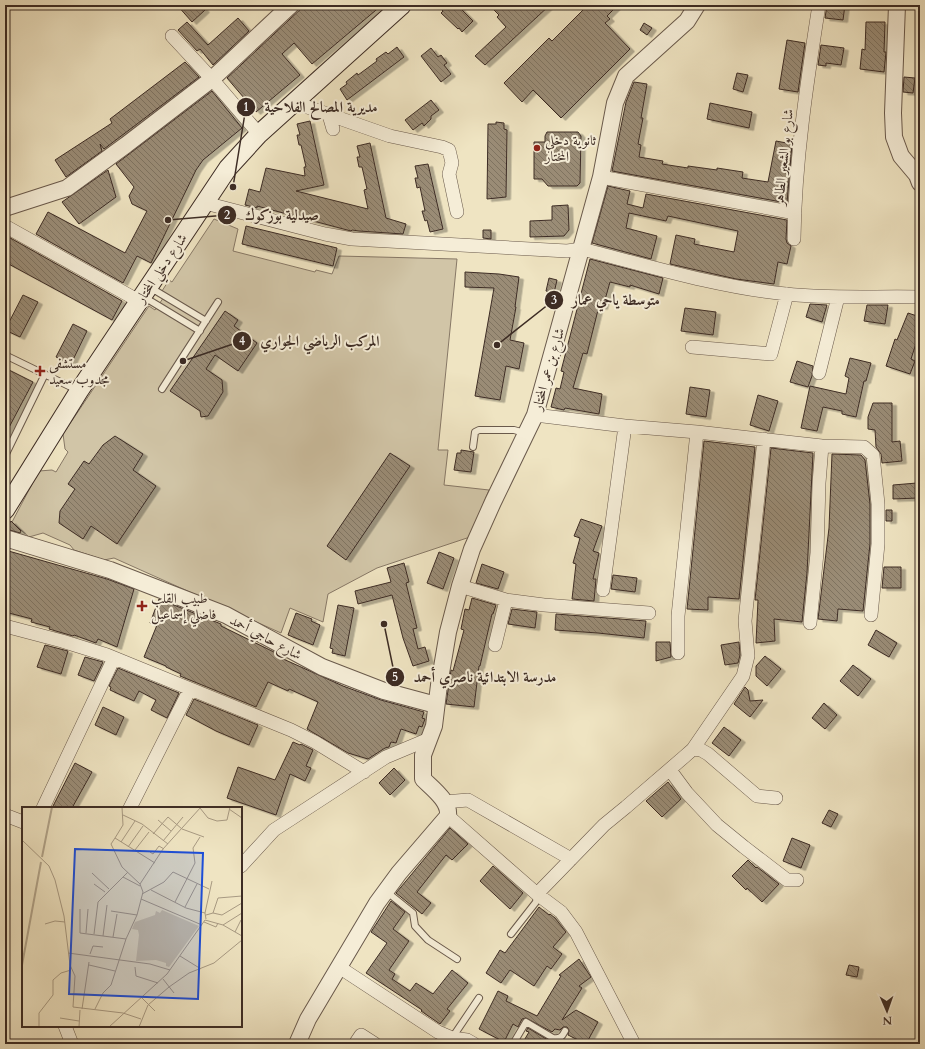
<svg xmlns="http://www.w3.org/2000/svg" width="925" height="1049" viewBox="0 0 925 1049" font-family="Cardo,Amiri,serif">
<style>
.pitch{fill:#d1c5a7;stroke:#877866}
.building{fill:url(#building-back-hatch);stroke:#3d2c24;filter:url(#shadow)}
.lines{fill:none;stroke-linecap:round;stroke-linejoin:round}
.service-casing{stroke:#6a5a4c;stroke-width:8}
.minor-casing{stroke:#6a5a4c;stroke-width:14}
.tertiary-casing{stroke:#6a5a4c;stroke-width:18}
.secondary-casing{stroke:#3d2c24;stroke-width:20}
.service{stroke:#f5edd7;stroke-width:6}
.minor{stroke:#f5edd7;stroke-width:13}
.tertiary{stroke:#f5edd7;stroke-width:16}
.secondary{stroke:#f5edd7;stroke-width:18}
.poi-dot{fill:#8f2418;stroke:#f5edd7;stroke-width:1.5}
.labels{text-anchor:middle;stroke-width:4;stroke-linejoin:round;paint-order:stroke}
.poi-label{font-size:14px;fill:#3d2c24;stroke:#f5edd7;text-anchor:start}
.street-label{font-size:14px;fill:#3d2c24;stroke:#f5edd7}
.inset-river{fill:none;stroke:#b2a58c;stroke-width:2}
.inset-road{fill:none;stroke:#a89a83;stroke-width:1}
.view{fill:#1d4ed8;fill-opacity:0.15;stroke:#1d4ed8;stroke-width:2}
.inset-edge{fill:none;stroke:#3d2c24;stroke-width:2}
.leader{fill:none;stroke:#3d2c24;stroke-width:1.5}
.callout-dot{fill:#3d2c24;stroke:#f5edd7;stroke-width:1.5}
.mark-label{font-size:12px;text-anchor:middle;font-weight:bold;fill:#fff}
.callout-label{font-size:15px;text-anchor:middle;font-weight:bold;fill:#3d2c24;stroke:#f5edd7;stroke-width:4;stroke-linejoin:round;paint-order:stroke}
</style>
<defs>
<pattern id="building-back-hatch" width="6" height="6" patternUnits="userSpaceOnUse"><rect width="6" height="6" fill="#9a8c76"/><path d="M-1 5l2 2M0 0l6 6M5-1l2 2" fill="none" stroke="#7f7361"/></pattern>
<filter id="shadow"><feDropShadow dx="4.5" dy="2.5" stdDeviation="0" flood-color="#0004"/></filter>
</defs>
<rect width="100%" height="100%" fill="#efe4c2"/>
<filter id="stains"><feTurbulence type="fractalNoise" baseFrequency=".005" numOctaves="4"/><feColorMatrix values="0 0 0 0 .2 0 0 0 0 .09 0 0 0 0 .02 0 0 0 .5 -.17"/></filter>
<radialGradient id="worn" r=".72"><stop offset=".6" stop-color="#630" stop-opacity="0"/><stop offset="1" stop-color="#630" stop-opacity=".3"/></radialGradient>
<path class="pitch" d="M214,219L238,229L233,251L315,272L316,270L332,274L339,256L457,259L438,450H448L444,485L489,490L470,537L377,568L328,594L323,622L290,608L281,633L114,558L104,560L74,550L70,545L43,533L29,537L12,522L39,471L52,470L56,472L68,452L65,449L63,434L149,306L155,310L166,294L162,291L169,280L172,282Z"/>
<path class="building" d="M177,5H201L205,10L192,22Z
M305,5H382L312,64L294,43L282,54L300,75L256,112L227,78Z
M437,5H457L473,21L462,32L459,28L458,29L441,13L443,11Z
M489,5H550L485,65L475,56L506,27L497,17L499,15Z
M588,5H618L607,16L610,19L605,23L630,49L561,118L533,90L522,102L504,83L549,38L552,41Z
M827,5H845L843,20L825,18Z
M238,18L249,31L213,65L200,49L197,51L178,30L187,22L208,45Z
M866,22H885L884,52H886L884,72L860,69L862,49L865,50Z
M644,23L652,28L647,35L640,30Z
M787,40L805,43L798,92L779,89Z
M821,45L844,48L841,65L826,63V66L818,65Z
M397,47L404,57L347,100L340,89L347,84L346,82L357,73L358,75L377,61L376,59L386,52L388,54Z
M431,48L438,57L441,55L447,63L444,65L451,74L441,82L421,56Z
M185,62L199,77L104,149L100,144L102,151L66,177L55,160L112,123L110,119Z
M737,73L748,75L743,92L733,89Z
M904,77L915,78L913,93L903,92Z
M634,82L647,84L641,118H643L638,144L641,145L639,157L663,161L662,164L688,168V166L717,170V168L743,172L742,178L768,182L776,141L792,144L787,203L612,171L626,102Z
M212,91L242,128L203,160L196,170L151,263L137,256L123,283L36,234L48,212L125,253L147,211L132,204L129,196L134,187L116,164Z
M431,100L439,110L431,116V119L424,126L422,123L413,130L405,120Z
M710,103L752,112L749,128L707,119Z
M310,121L324,185L296,191L368,209L364,190L367,189L362,167H359L357,157H360L357,146L370,143L386,218L406,224L403,234L359,231L352,230L351,231L257,206V208L245,205L249,189L260,192L266,168L305,176L304,167H306L301,145H299L297,135H300L297,124Z
M496,122L504,123V129L507,130L506,197L487,199L488,124H496Z
M547,132H578L581,136L580,183L577,186H548L542,179H534V142H545V136Z
M428,164L443,229L430,232L427,220L425,221L422,211H425L420,187L417,188L415,178H418L415,166Z
M108,170L116,197L79,224L62,202Z
M608,186L630,191L627,204L643,208L646,194L787,220L786,239L787,243L791,246L787,264L778,262L774,284L736,279L670,264L676,235L695,239L694,244L734,252L738,231L668,216L666,221L629,213L626,228L657,236L651,259L592,243Z
M568,205L569,230L564,236L530,237V221L552,220V206Z
M246,226L337,248L333,266L242,244Z
M483,230H491V239L483,238Z
M5,235L122,301L112,320L5,262Z
M590,259L663,278L659,294L630,285V287L610,282L603,307L599,306L587,354L583,353L573,388L602,394L599,414L565,408L564,410L551,407L556,388L560,389L564,372L561,371Z
M465,272L499,274L519,277L515,307H516L510,340L524,343L519,369L506,366L500,400L475,396L494,288L465,287Z
M549,278L557,280L554,293L546,291Z
M23,295L38,302L20,337L5,330Z
M810,304L827,305L822,322L806,317Z
M867,305H888L885,324L864,321Z
M685,308L716,312L713,335L681,331Z
M225,311L238,320L234,326L257,343L238,371L215,355L206,369L222,380L223,392L208,416L201,417L200,411L170,391Z
M908,313L920,317V331L911,359L915,361L910,374L886,366L895,339L897,340Z
M73,324L87,331L71,364L56,357Z
M850,358L871,363L866,381H864L856,417L842,414V411L823,407L817,431L801,428L810,386L846,394L849,378L845,376Z
M797,361L813,366L812,376L808,387L790,382Z
M5,368L33,382L5,435Z
M690,387L710,390L706,417L686,414Z
M758,395L778,401L769,431L750,425Z
M873,403H892V442L900,441L902,461L882,463L881,454L876,447L875,430L868,429V417Z
M115,436L143,454L133,470L156,486L117,544L91,526L83,539L59,523L60,511L75,489L68,484L84,461L89,464L103,445Z
M704,441L755,447L739,599L708,597V610L687,609Z
M771,448L813,453L807,573L802,622L774,619L775,641L756,643L758,600H755Z
M461,450L474,452L471,472L454,470L457,453H461Z
M390,453L410,466L346,560L327,546Z
M832,454L861,455L865,460L870,504V544L863,611L838,609L837,621L818,619L829,528Z
M917,483L918,498L893,499V485Z
M886,510H892V521H886Z
M581,519L602,526L593,551L599,553L593,579H596L594,601L572,599L576,564L573,563L580,538L574,536Z
M11,521L21,531L20,533L6,529Z
M5,550L107,579L134,589L117,647L98,639L96,643L74,635L73,636L49,629L50,627L31,622L32,619L5,612Z
M439,552L454,558L443,589L427,583Z
M404,563L409,582L406,583L417,628L413,629L418,649L425,647L429,661L413,666L403,638L392,595L358,604L355,591L391,582L387,568Z
M482,564L504,572L498,589L476,583Z
M884,567H901V588H882Z
M613,575L637,578L635,592L611,589Z
M472,598L496,605L493,614H492L480,666H479L474,707L446,704L451,670L453,671L464,630L461,629L465,609L469,610Z
M159,599L221,624V626L282,656L281,658L343,686L381,700L424,712L422,718L425,719L422,727L419,726L416,734L401,729L396,743L391,742L389,747L385,748L368,759L348,753L307,729L318,702L289,689L288,691L268,682L256,707L180,676L181,674L166,667V666L144,657L157,625L150,623Z
M338,605L354,608L345,656L332,653L333,649L330,648Z
M512,609L537,612L535,628L508,624Z
M296,613L312,619L311,621L320,625L313,645L288,635Z
M556,614L646,621L644,638L598,633L555,630Z
M876,630L897,643L889,657L868,645Z
M656,642H670L671,657L656,661Z
M739,642L740,655L738,663L725,665L721,645Z
M45,645L68,651L61,674L37,667Z
M765,656L781,669L767,686L756,676V666Z
M85,657L103,662L94,681L78,675Z
M853,665L871,679L858,696L840,681Z
M118,668L179,693L167,718L151,710L156,700L139,691L134,701L110,690L111,687L109,686Z
M745,687L748,690L750,701L763,700L750,717L734,704Z
M194,699L258,725L249,745L216,731L186,715Z
M824,703L837,715L825,729L812,718Z
M103,707L124,717L116,735L95,725Z
M724,727L741,740L729,756L712,743Z
M293,742L300,745L301,744L313,750L306,766L311,768L305,781L290,774L276,815L227,798L238,767L275,780Z
M75,763L92,772L72,808H52Z
M394,768L405,780L390,795L379,783Z
M668,782L681,799L662,817L646,801Z
M829,810L838,814L831,827L822,823Z
M450,828L468,844L452,860L446,855L417,892L431,903L422,914L396,893Z
M792,838L810,845L801,868L783,861Z
M748,860L756,868L757,867L779,884L762,902L747,888L746,890L732,876Z
M493,866L523,893L510,909L480,881Z
M391,901L405,912L393,929L409,941L389,970L395,974L392,979L410,991L416,983L433,994L452,970L468,983L447,1009L450,1011L440,1024L421,1011L422,1010L366,973L387,943L371,932Z
M539,907L549,915L550,914L555,918L566,932L553,947L562,954L551,969L547,966L534,986L510,970L501,983L486,973L500,950L505,953Z
M579,959L591,977L579,986L582,988L562,1020L576,1010L598,1022L586,1044L568,1035L569,1030L567,1027H563L560,1030L555,1029L552,1032L526,1018L522,1019L518,1027L513,1024L504,1042L479,1029L498,991L508,996L506,1001L537,1016L561,976L559,975Z
M849,965L859,967L857,977L846,975Z
M528,1028L548,1040L545,1044H522L529,1032L526,1031Z"/>
<g class="lines">
<g class="service-casing">
<path id="service" d="M151,288L206,321
M144,297L200,331
M5,355L77,390
M162,389L218,302
M473,447L475,432L479,430H514L525,433
M5,456L45,374
M387,892L413,913L415,926L428,940L457,959
M511,934L536,902L537,894
M452,1038L479,998
M513,1044L526,1022L553,1038C560,1039 562,1037 565,1031"/>
</g>
<g class="minor-casing">
<path id="minor" d="M172,36L212,79L259,134
M293,102L390,136L442,147L449,150L452,163L449,174L457,212
M329,115L333,129
M601,177L795,213
M205,203L325,234L352,239L567,251L582,249C649,266 717,287 786,294C830,299 876,296 920,297
M5,226L139,301
M794,239C795,160 807,82 819,5
M692,347L771,354L787,294
M819,373L838,297
M535,415L625,426L697,432L822,446L864,447L873,455L878,504V544L871,615
M460,586L506,600L544,605L649,613
M603,590L625,426
M810,623L817,553L819,483L822,446
M5,626L62,641L107,655L291,730L315,742L364,772
M495,645L506,600
M678,653V616L697,432
M693,749L701,750L708,754L757,796L776,798
M670,770L687,793L717,825L744,847L787,880H797
M444,802L468,800L571,859
M43,808L114,658
M130,808L190,689
M5,815L23,822
M448,816L537,894L561,912L576,932L634,1044
M241,866L274,830L386,757L429,739
M537,894L604,825L626,807L684,757L693,749L743,676L748,656L745,621L764,439
M339,967L438,1032L452,1038L467,1040L474,1044
M65,1026L72,1044
M355,1044L361,1035L375,1044"/>
</g>
<g class="tertiary-casing">
<path id="tertiary" d="M897,5L893,113L894,137L901,156L917,175L920,183
M5,208L67,188L126,145L212,79L291,5
M5,538L110,570L226,615L322,667L384,691L436,705
M297,1044L308,1019L377,903L399,873L448,816C450,801 432,788 423,779V755L434,726L439,685L448,632L460,586L472,549L493,502L535,415L601,177L615,103L626,76L687,21L697,5"/>
</g>
<g class="secondary-casing">
<path id="secondary" d="M5,510L79,391L228,168L259,134L402,5"/>
</g>
<use href="#service" class="service"/>
<use href="#minor" class="minor"/>
<use href="#tertiary" class="tertiary"/>
<use href="#secondary" class="secondary"/>
</g>
<g class="poi-dot">
<circle cx="537" cy="148" r="4"/>
<path d="M38 365h4v4h4v4h-4v4h-4v-4h-4v-4h4z"/>
<path d="M140 600h4v4h4v4h-4v4h-4v-4h-4v-4h4z"/>
</g>
<g class="labels">
<g class="poi-label">
<text x="545" y="145">ثانوية دخلي<tspan x="545" dy="16">المختار</tspan></text>
<text x="49" y="368">مستشفى<tspan x="49" dy="16">مجدوب سعيد</tspan></text>
<text x="151" y="603">طبيب القلب<tspan x="151" dy="16">فاضلي إسماعيل</tspan></text>
</g>
<g class="street-label">
<text transform="translate(783 157) rotate(-84)" y="5">شارع بو الشعير الطاهر</text>
<text transform="translate(161 268) rotate(-56)" y="5">شارع دخلي المختار</text>
<text transform="translate(548 369) rotate(-74)" y="5">شارع بن عمر المختار</text>
<text transform="translate(266 637) rotate(28)" y="5">شارع حاجي أحمد</text>
</g>
</g>
<g transform="translate(22 807)">
<rect width="220" height="220" fill="#efe4c2"/>
<path d="M140,103L177,119L147,160L144,159V156L134,153L114,154L117,128L116,123L110,122L113,115L133,108L134,104L138,106Z" fill="#d1c5a7"/>
<path class="inset-river" d="M20,50L30,0M0,158L19,55"/>
<path class="inset-road" d="M100,0L101,18L93,31L133,56M178,1L186,11L195,14L205,13L208,0M207,2L220,11M101,8L120,17L146,37M136,13L149,24M131,27L146,10L160,22L182,30M93,31L89,37L100,60L118,77M0,33L27,59L33,73L42,109L48,158L53,169L51,200L101,206L119,212M141,34L161,10M99,35L113,14M106,40L121,19M113,43L127,25M128,45L131,47L137,39L142,42M70,66L87,82M101,70L118,79M72,77L83,85M129,83L164,101L183,106M120,87L142,75L151,65L187,82M119,92L180,118M153,95L173,56L171,41L178,30M163,100L175,77M58,102V126L104,132M89,104L115,108M191,106L200,108L220,96M184,108L191,106L196,91L220,89M184,112L183,106L190,74M182,115L194,120L196,116M23,117L33,114L43,115M201,118L220,129M213,125L219,113M64,126L66,102M72,127L76,95L106,65M81,129L85,98M91,130L95,107M46,146L128,157L148,163M68,147L71,139L81,140M158,149L179,162M67,158L93,164M113,160L114,169L136,176M141,172L152,186M119,190L133,204M60,202L67,155M73,202L81,186L89,178L104,132L115,108L121,85L118,77L141,42L179,0M38,211L57,214M17,220V206L31,188V173L39,166L49,163M57,220L58,203M87,220L145,167L183,113L201,118L220,106M117,220L126,198L147,180L167,166L192,156L220,133"/>
<path class="view" d="M53,42L181,46L176,192L47,187Z"/>
<rect width="220" height="220" class="inset-edge"/>
</g>
<path class="leader" d="M233 187L246 107M168 220L227 215M497 345L554 300M183 361L242 341M384 624L395 677"/>
<g class="callout-dot">
<circle cx="233" cy="187" r="4"/>
<circle cx="168" cy="220" r="4"/>
<circle cx="497" cy="345" r="4"/>
<circle cx="183" cy="361" r="4"/>
<circle cx="384" cy="624" r="4"/>
<circle cx="246" cy="107" r="10"/>
<circle cx="227" cy="215" r="10"/>
<circle cx="554" cy="300" r="10"/>
<circle cx="242" cy="341" r="10"/>
<circle cx="395" cy="677" r="10"/>
</g>
<g class="mark-label">
<text x="246" y="111">1</text>
<text x="227" y="219">2</text>
<text x="554" y="304">3</text>
<text x="242" y="345">4</text>
<text x="395" y="681">5</text>
</g>
<g class="callout-label">
<text x="321" y="112">مديرية المصالح الفلاحية</text>
<text x="282" y="220">صيدلية بوزكوك</text>
<text x="616" y="305">متوسطة ياحي عمار</text>
<text x="320" y="346">المركب الرياضي الجواري</text>
<text x="485" y="682">مدرسة الابتدائية ناصري أحمد</text>
</g>
<rect width="925" height="1049" fill="none" stroke="#efe4c2" stroke-width="20"/>
<rect x="6" y="6" width="913" height="1037" fill="none" stroke="#3d2c24" stroke-width="2"/>
<rect x="10" y="10" width="905" height="1029" fill="none" stroke="#3d2c24"/>
<g transform="translate(887 1011) rotate(178)" stroke="#f5edd7" stroke-width="3" paint-order="stroke">
<path d="M0-3L7 15L0 10L-7 15Z" fill="#3d2c24"/>
<text y="-6" font-size="11" font-weight="bold" text-anchor="middle" fill="#3d2c24">N</text>
</g>
<rect width="100%" height="100%" filter="url(#stains)"/>
<rect width="100%" height="100%" fill="url(#worn)"/>
</svg>
